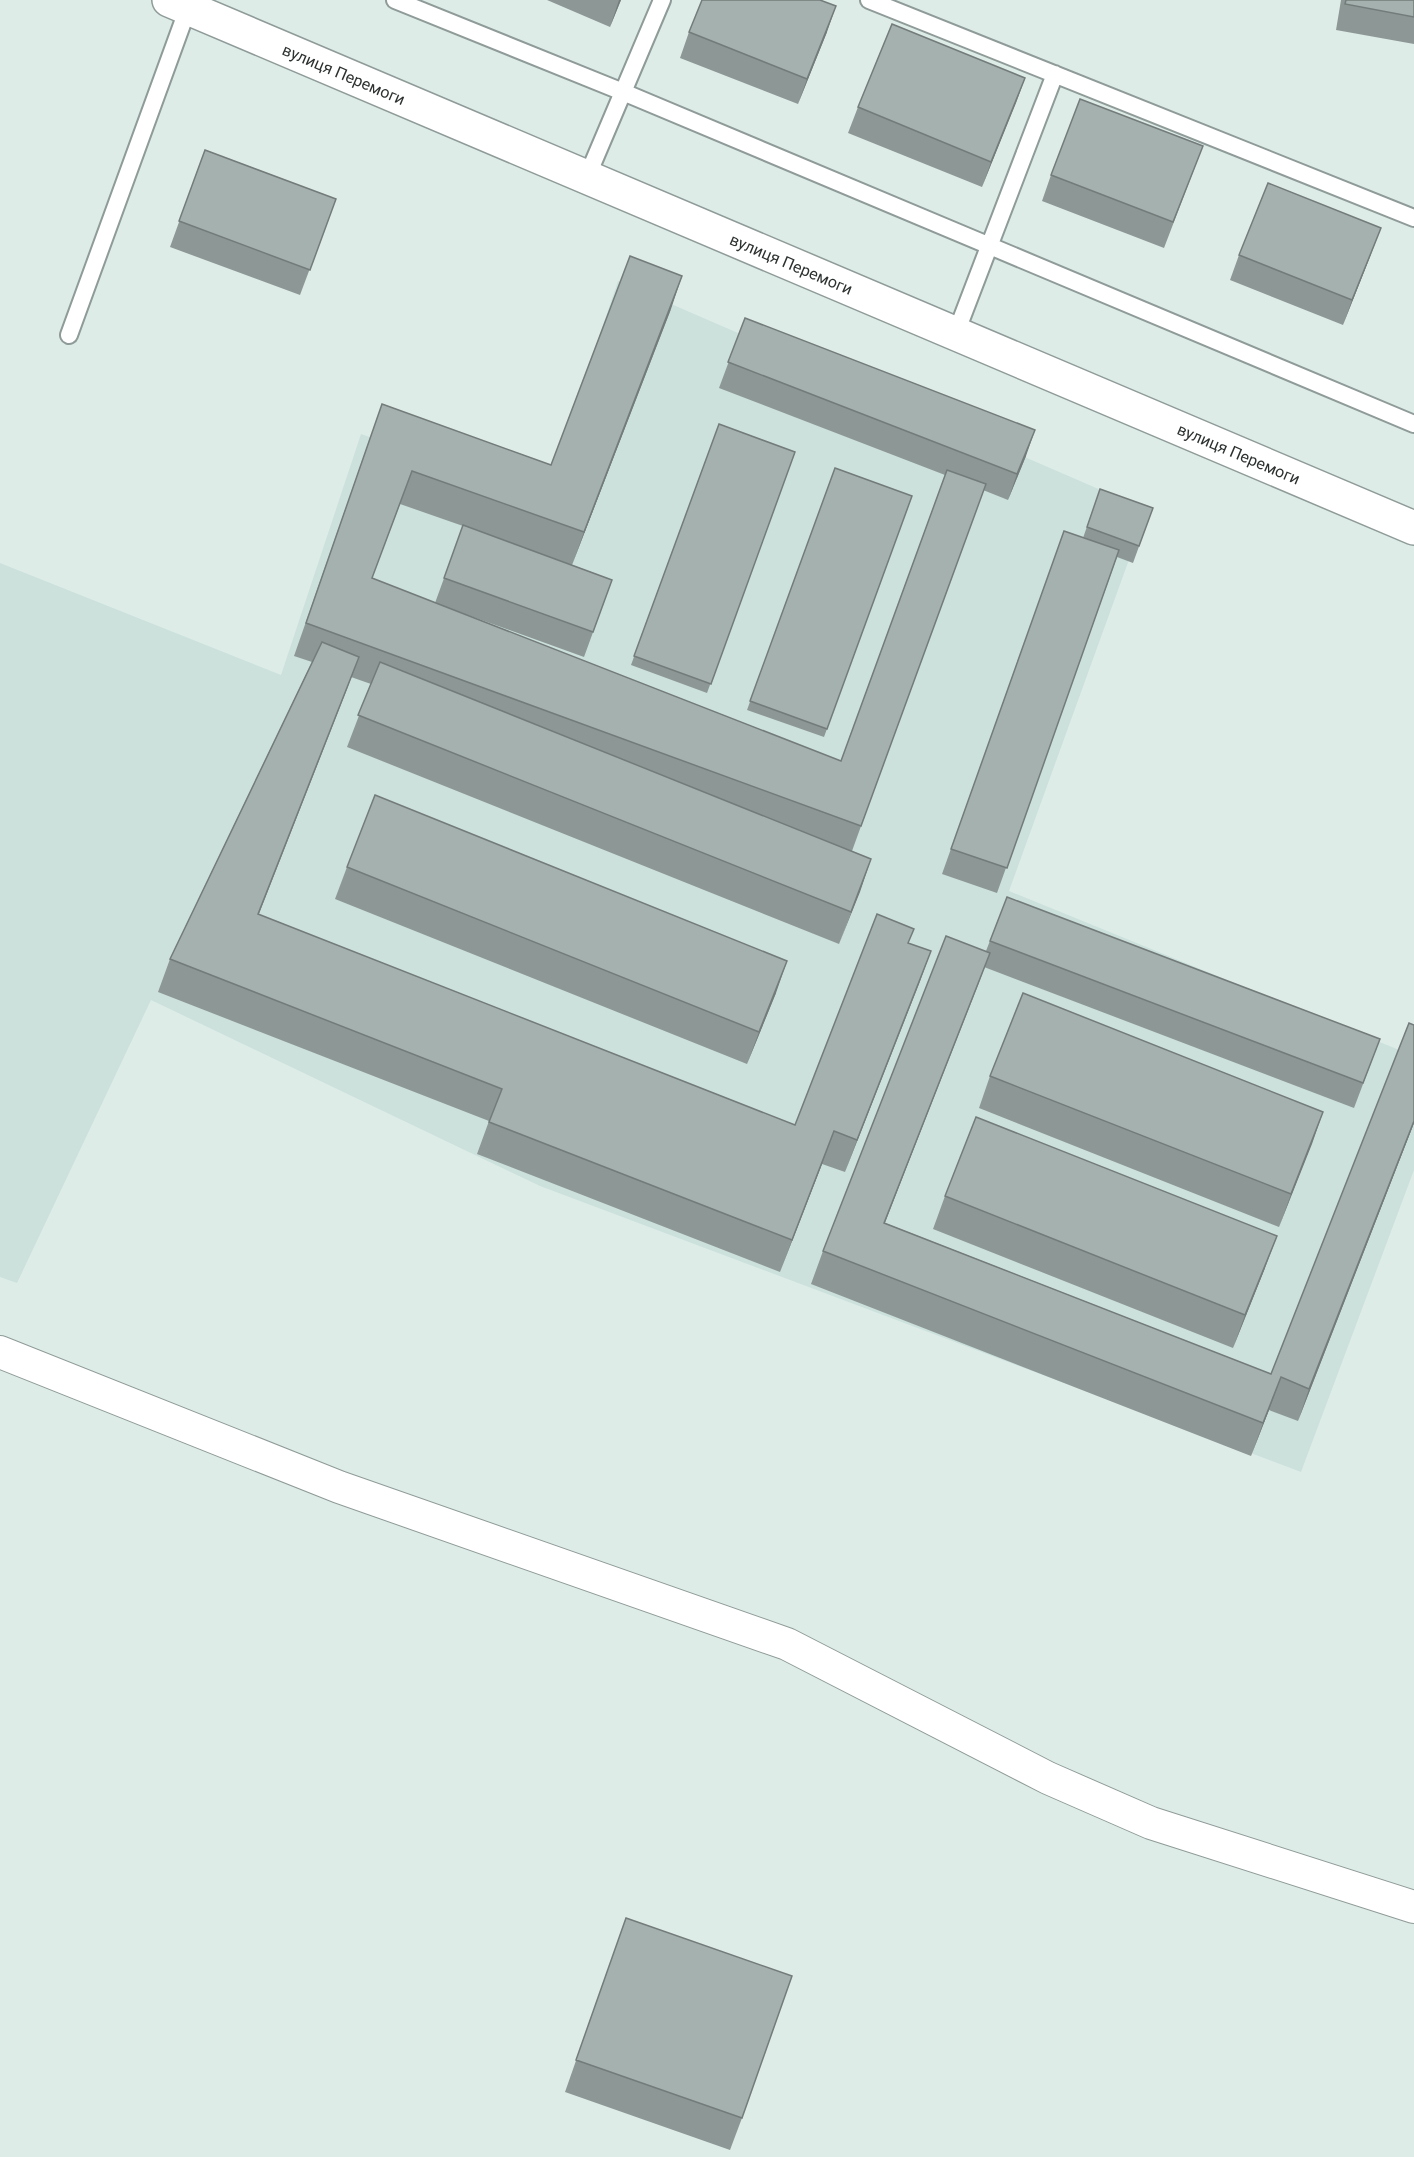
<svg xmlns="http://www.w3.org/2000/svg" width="1414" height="2157" viewBox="0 0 1414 2157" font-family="Roboto,sans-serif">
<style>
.built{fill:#cce1dc}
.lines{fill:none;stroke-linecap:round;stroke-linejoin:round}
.service-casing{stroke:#8e9b98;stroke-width:20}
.minor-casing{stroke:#8e9b98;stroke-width:34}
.secondary-casing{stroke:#8e9b98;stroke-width:36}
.service{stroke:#fff;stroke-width:16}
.minor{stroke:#fff;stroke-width:32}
.secondary{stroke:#fff;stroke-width:33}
.wall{fill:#8d9896;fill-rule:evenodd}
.shaded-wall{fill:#737c7a}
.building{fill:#a4b1ae;stroke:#737c7a;stroke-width:1.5}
.labels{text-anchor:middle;stroke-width:4.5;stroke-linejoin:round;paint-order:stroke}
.street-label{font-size:16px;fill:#2d3231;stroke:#deece8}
</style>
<rect width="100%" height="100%" fill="#deece8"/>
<path class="built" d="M618,281L1147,510L1009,891L1414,1056V1170L1301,1472L540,1186L151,1000L17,1283L0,1277V563L281,675L361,434L544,498Z"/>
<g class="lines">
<g class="service-casing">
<path id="service" d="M395,0L623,92L1414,424
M869,0L1414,218
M587,177L662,0
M956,333L1055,74
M69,335L188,8"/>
</g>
<g class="minor-casing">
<path id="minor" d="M0,1352L339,1487L787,1644L1048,1778L1151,1823L1414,1907"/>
</g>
<g class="secondary-casing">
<g id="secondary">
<path id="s1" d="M169,0L1414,528"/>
</g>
</g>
<use href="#service" class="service"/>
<use href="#minor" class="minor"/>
<use href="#secondary" class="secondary"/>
</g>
<path class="wall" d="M547,0H621L610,27Z
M1341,0H1414V44L1336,30Z
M689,32H827L798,104L680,58Z
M1025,78L982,187L848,133L858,107Z
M1203,146L1164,248L1042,201L1051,175Z
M205,150L336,199L300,295L170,247Z
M1371,254L1343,325L1230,280L1239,255Z
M671,309L572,565L612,580L584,657L451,609L841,761L945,475L719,388L745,318L1026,456L1008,500L983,490L852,851L871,859L839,944L347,747L371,684L351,677L258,914L795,1125L908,943L931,951L845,1172L822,1164L780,1272L477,1154L489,1121L158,992L170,959L312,662L294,656L382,404L551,465ZM400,504L463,526L435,603L372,578Z
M719,424L795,452L707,693L631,665Z
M835,468L912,496L824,737L747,710Z
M1100,489L1153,508L1133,563L1117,557L997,893L942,874L1064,531L1083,538Z
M347,867L776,993L747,1064L335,899Z
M1007,897L1380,1039L1354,1108L984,967L885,1223L1271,1374L1414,1025V1123L1298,1421L1269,1410L1251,1456L811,1284L823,1251L986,951Z
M990,1076L1323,1112L1279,1227L979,1108Z
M945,1196L1265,1268L1233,1348L933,1229Z
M626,1918L742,2118L730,2150L565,2092Z"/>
<path class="shaded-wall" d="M619,0H621L610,27Z
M836,6L827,32L798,104L807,79Z
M1025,78L1016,103L982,187L991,162Z
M1381,228L1371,254L1343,325L1352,300Z
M682,276L671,309L572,565L584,532Z
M1035,430L1026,456L1008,500L1017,474Z
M359,657L347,689L246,947L258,914Z
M871,859L860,892L839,944L851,912Z
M931,951L919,984L845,1172L857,1140Z
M990,953L978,985L872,1255L884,1223Z
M787,961L776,993L747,1064L759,1032Z
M1323,1112L1312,1144L1279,1227L1291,1194Z
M1414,1121V1123L1298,1421L1309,1389Z
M834,1131L822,1164L780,1272L792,1240Z
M1277,1236L1265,1268L1233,1348L1245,1315Z
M1281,1377L1269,1410L1251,1456L1263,1423Z"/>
<path class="building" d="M702,0H820L836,6L807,79L689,32Z
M1346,0H1414V17L1345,4Z
M892,24L1025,78L991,162L858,107Z
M1080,99L1203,146L1173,222L1051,175Z
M205,150L336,199L310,270L179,221Z
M1268,183L1381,228L1352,300L1239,255Z
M630,256L682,276L584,532L412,471L372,578L841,761L947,470L986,484L861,826L306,623L382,404L551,465Z
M745,318L1035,430L1017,474L728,362Z
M719,424L795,452L711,684L634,656Z
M835,468L912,496L827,729L750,701Z
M1100,489L1153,508L1139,546L1087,527Z
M463,525L612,580L593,632L444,578Z
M1064,531L1119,550L1007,868L951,849Z
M322,642L359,657L258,914L795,1125L877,914L914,929L908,943L931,951L857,1140L834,1131L792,1240L489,1122L502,1089L170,959Z
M380,662L871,859L851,912L358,715Z
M375,795L787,961L759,1032L347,867Z
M1007,897L1380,1039L1363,1083L990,941Z
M946,936L990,953L884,1223L1271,1374L1409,1023L1414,1025V1121L1309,1389L1281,1377L1263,1423L823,1251Z
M1023,993L1323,1112L1291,1194L990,1076Z
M976,1117L1277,1236L1245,1315L945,1196Z
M626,1918L792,1976L742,2118L576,2060Z"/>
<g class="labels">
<g class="street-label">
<text dy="6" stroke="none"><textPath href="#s1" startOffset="190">вулиця Перемоги</textPath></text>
<text dy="6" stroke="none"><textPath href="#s1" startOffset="676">вулиця Перемоги</textPath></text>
<text dy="6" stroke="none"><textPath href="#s1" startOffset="1162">вулиця Перемоги</textPath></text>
</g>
</g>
</svg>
